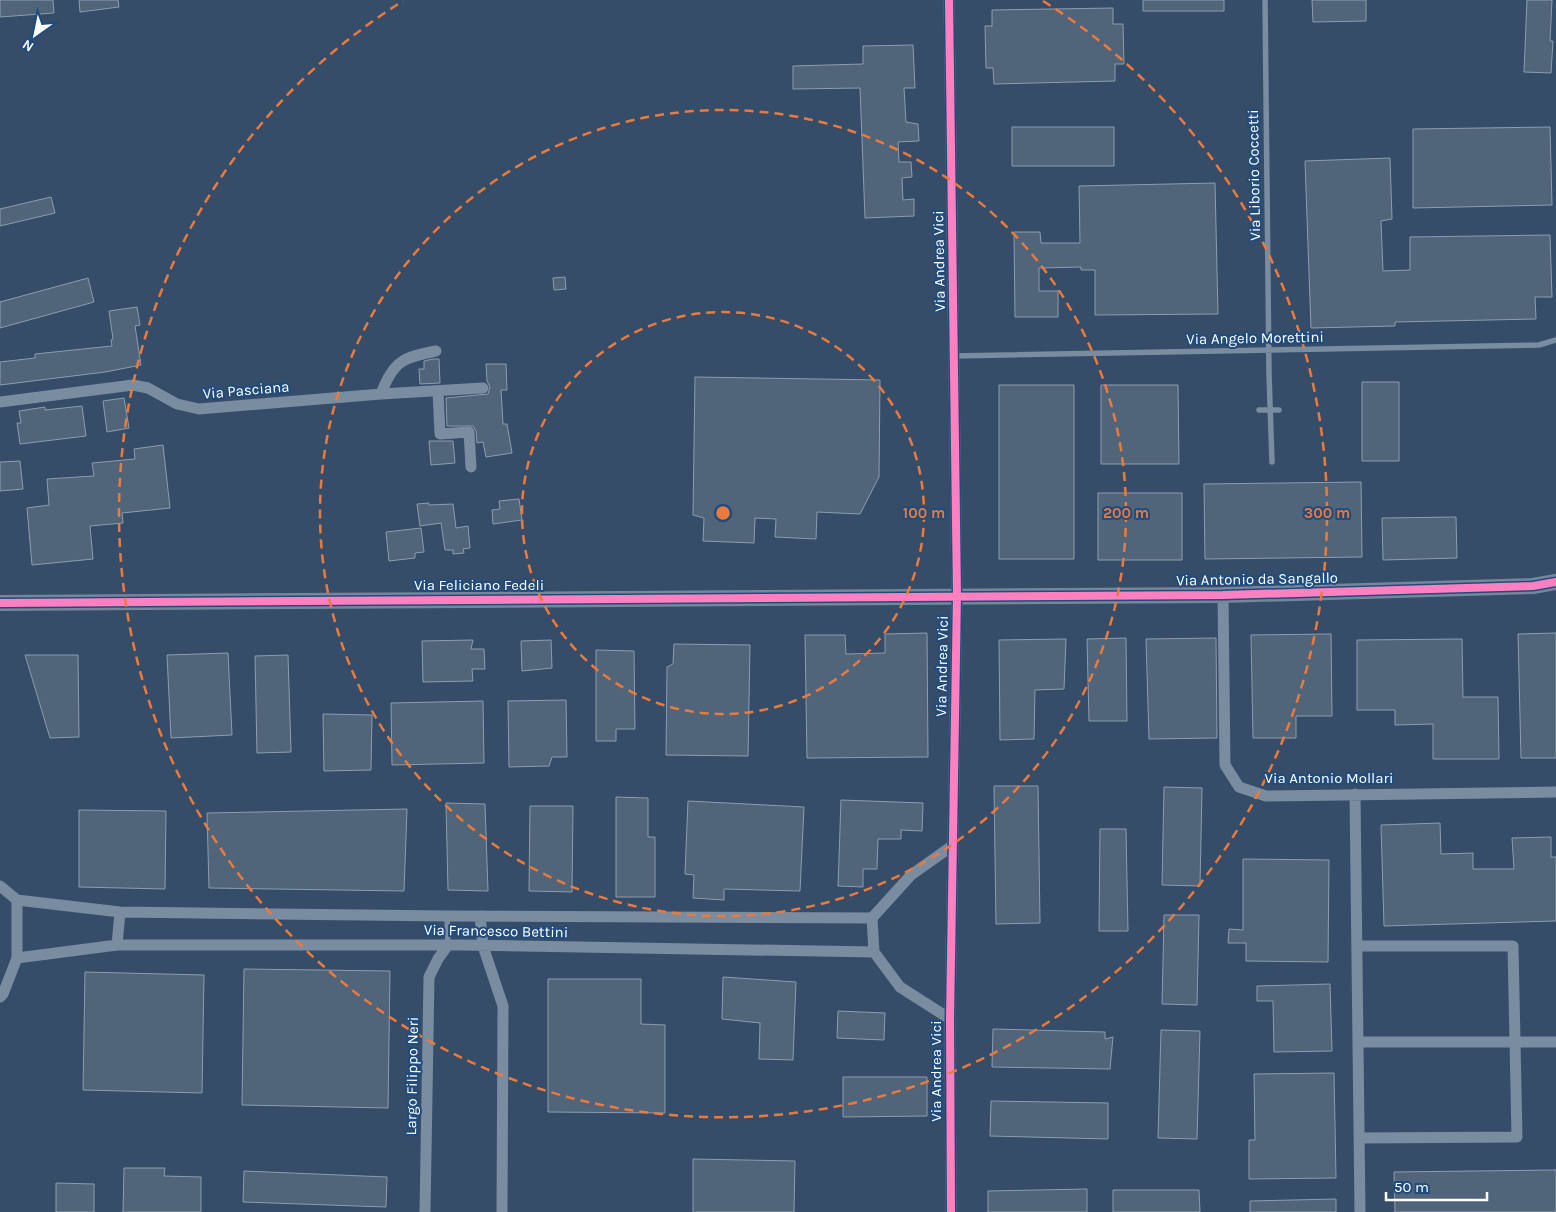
<svg xmlns="http://www.w3.org/2000/svg" width="1556" height="1212" viewBox="0 0 1556 1212" font-family="Karla,sans-serif">
<style>
.building{fill:#50647a;stroke:#8e9dad}
.lines{fill:none;stroke-linecap:round;stroke-linejoin:round}
.lane{stroke:#7a8c9f;stroke-width:5.5}
.street{stroke:#7a8c9f;stroke-width:11}
.secondary{stroke:#76879b;stroke-width:16}
.cycleway-casing{stroke:#204c7d;stroke-width:11}
.cycleway{stroke:#ff80c0;stroke-width:8}
.ring{fill:none;stroke:#ed7a3d;stroke-width:2.5;stroke-dasharray:9 6}
.labels{text-anchor:middle;stroke-width:4;stroke-linejoin:round;paint-order:stroke}
.street-label{font-size:15px;fill:#fff;stroke:#204c7d}
.centre{fill:#ed7a3d;stroke:#204c7d;stroke-width:2.5}
.ring-label{font-size:15px;text-anchor:middle;font-weight:bold;fill:#ed7a3d;stroke:#204c7d;stroke-width:4;stroke-linejoin:round;paint-order:stroke}
</style>
<rect width="100%" height="100%" fill="#354d68"/>
<path class="building" d="M0,0H53L54,13L0,17Z
M79,0H118L119,7L80,12Z
M1143,0H1224V11H1143Z
M1312,0H1366V21L1313,22Z
M1527,0H1552L1550,41H1553L1551,73L1524,72Z
M1113,8V24H1123L1124,64H1115V81L994,84L993,68H986L985,26H992V10Z
M913,45L915,88H904L906,122L918,124L919,141L898,142L899,162H911L912,177L902,178L903,200L914,199V216L865,218L860,88L793,89V66L863,64V46Z
M1012,127H1114V166H1012Z
M1550,127L1552,205L1413,208V129Z
M1390,158L1392,219L1381,221L1383,271L1410,270V237L1550,235L1552,297H1535L1536,319L1395,322V326L1311,328L1305,161Z
M1215,183L1218,314L1095,315V270H1081V267L1039,268V291H1058V317H1015L1014,232H1040L1041,243H1080L1079,186Z
M51,197L55,213L0,226V209Z
M565,277L566,289L554,290L553,278Z
M88,278L94,302L0,328V302Z
M137,307L140,325L135,326L141,365L105,372L0,385V362L35,358V354L112,346L111,340L113,339L109,311Z
M433,359H439L440,383L420,384L419,369H424V361Z
M486,364H506L507,390H501L503,424H507L512,453L486,457L483,442L477,443L476,431L473,426H447L446,398L488,394L490,387L487,381Z
M695,377L880,380L879,477L860,514L817,512L816,539L775,537L776,519L755,518L754,543L703,541L704,518L693,515Z
M1362,382H1399V461H1362Z
M999,385H1074V559H999Z
M1101,385H1178L1179,464H1101Z
M124,398L129,428L107,432L103,401Z
M82,406L86,436L20,444L17,423H21L19,411L45,407V410Z
M429,441H453L455,463L431,465Z
M163,445L170,508L122,513L123,523L90,526L93,559L32,565L27,508L49,505L47,479L94,476L92,463L135,459L134,449Z
M20,461L23,489L0,491V462Z
M1361,482L1362,557L1205,559L1204,484Z
M1098,493H1182V560H1098Z
M519,499L522,520L493,524L492,510L500,509L499,501Z
M429,503V505L453,504L456,528L468,526L470,548L463,549L464,553L453,554V550H445L441,523L420,526L417,504Z
M1456,517L1457,558L1383,560L1382,518Z
M421,528L424,552L415,553V558L389,561L386,532Z
M927,633L928,757L807,758L805,635H845L846,654L885,653V634Z
M1556,633V758H1521L1518,634Z
M1331,634L1332,716H1296V738H1253L1251,635Z
M1126,638L1127,721H1089L1087,639Z
M1216,638L1217,738L1149,739L1146,639Z
M1066,639L1064,689L1035,690L1034,739L1000,740L999,640Z
M1462,639L1463,697H1498L1499,759H1433V724L1395,725V710H1357V640Z
M473,640L471,649H484L485,669H472L473,681L423,682L422,641Z
M551,640L552,668L522,671L521,641Z
M674,644L750,645L748,756L666,755L667,667L673,664Z
M596,650L634,651L635,729H616V741H596Z
M228,653L232,735L171,738L167,655Z
M25,655H78L79,737L50,738Z
M288,655L291,752L257,753L255,656Z
M566,700L567,757H552L549,766L509,767L508,701Z
M483,701L484,763L392,765L391,703Z
M323,714L372,715L371,770L324,771Z
M994,786H1038L1040,923L996,924Z
M1164,787L1202,788L1200,886L1162,885Z
M616,797L648,798V837H655V897H616Z
M841,800L923,803L922,831L901,830V839H878L877,869H863V887L838,886Z
M688,801L804,807L800,891L724,889V900L693,898L694,875L685,874Z
M446,803L485,804L488,891L448,890Z
M530,806H573L572,892L529,891Z
M407,809L404,891L209,888L207,813Z
M79,810L166,811L165,889L79,887Z
M1440,823L1441,854L1473,853V869H1514L1512,838L1551,837V857H1556V921L1384,926L1381,825Z
M1100,829H1126L1128,931H1099Z
M1243,859L1329,860L1328,962L1246,961V943H1228L1229,929L1243,930Z
M1164,915H1199L1197,1005L1162,1004Z
M244,969L390,971L388,1108L242,1105Z
M85,972L204,975L202,1093L83,1090Z
M723,977L796,982L793,1060L759,1059L760,1023L722,1019Z
M548,979H641V1024L665,1025V1113L548,1112Z
M1330,984L1332,1051L1274,1052L1273,1001H1257V986Z
M838,1011L885,1013L884,1040L837,1038Z
M993,1029L1105,1032V1039L1113,1037L1110,1069L992,1067Z
M1161,1030L1200,1031L1197,1139L1158,1138Z
M1334,1073L1336,1178L1249,1179V1140H1255L1254,1074Z
M843,1077H927V1116L843,1117Z
M991,1101L1108,1103V1139L990,1136Z
M693,1159L795,1161L794,1212H693Z
M124,1168H165L164,1176L201,1177V1212H123Z
M1556,1170V1212H1395L1394,1172Z
M244,1171L387,1177L386,1207L243,1202Z
M56,1183L94,1184V1212H56Z
M1087,1189V1212H988V1191Z
M1113,1190H1199L1200,1212H1113Z
M1336,1199V1212H1250V1201Z"/>
<g class="lines">
<path class="lane" d="M1265,0L1269,374L1272,462
M954,356L1539,345L1556,340
M1259,410H1279
M447,916L448,945"/>
<path class="street" d="M949,0L957,595L950,1019L951,1212
M438,391L440,434L469,432L471,467
M381,394L483,388
M0,402L133,385L148,388L177,404L199,409L381,394C393,361 404,357 436,351
M1223,595L1225,765L1239,787L1266,796L1556,792
M1355,794L1360,1212
M0,886L17,900L120,912L447,916L872,918
M17,900V958
M480,916L483,946L503,1006L502,1212
M117,945L120,912
M1357,946H1513L1517,1137L1359,1138
M0,997L3,994L17,958L117,945H460L874,952
M950,1019L900,987L874,952L872,918L911,875L952,846
M1358,1042H1556
M425,1212L429,977L438,959L448,945"/>
<path class="secondary" d="M0,603L1223,595L1533,586L1556,582"/>
<g class="cycleway-casing">
<path id="cycleway" d="M949,0L957,595L950,1019L951,1212
M0,603L1223,595L1533,586L1556,582"/>
</g>
<use href="#cycleway" class="cycleway"/>
</g>
<g class="ring">
<circle cx="723" cy="513" r="201"/>
<circle cx="723" cy="513" r="403"/>
<path d="M1043 1A604 604 0 1 1 403 1"/>
</g>
<g class="labels">
<g class="street-label">
<text transform="translate(1254 175) rotate(-91)" y="5">Via Liborio Coccetti</text>
<text transform="translate(939 261) rotate(-91)" y="5">Via Andrea Vici</text>
<text transform="translate(1255 338) rotate(-1)" y="5">Via Angelo Morettini</text>
<text transform="translate(246 390) rotate(-5)" y="5">Via Pasciana</text>
<text transform="translate(1257 579) rotate(-1)" y="5">Via Antonio da Sangallo</text>
<text x="479" y="590">Via Feliciano Fedeli</text>
<text transform="translate(942 666) rotate(-89)" y="5">Via Andrea Vici</text>
<text x="1329" y="783">Via Antonio Mollari</text>
<text transform="translate(496 931) rotate(1)" y="5">Via Francesco Bettini</text>
<text transform="translate(936 1071) rotate(-90)" y="5">Via Andrea Vici</text>
<text transform="translate(412 1076) rotate(-89)" y="5">Largo Filippo Neri</text>
</g>
</g>
<circle cx="723" cy="513" r="8" class="centre"/>
<g class="ring-label">
<text x="924" y="518">100 m</text>
<text x="1126" y="518">200 m</text>
<text x="1327" y="518">300 m</text>
</g>
<g transform="translate(35 35) rotate(213)" stroke="#204c7d" stroke-width="4" paint-order="stroke">
<path d="M0-4L9 19L0 12L-9 19Z" fill="#ffffff"/>
<text y="-8" font-size="14" font-weight="bold" text-anchor="middle" fill="#ffffff">N</text>
</g>
<path d="M1386 1192v8h101v-8" fill="none" stroke="#ffffff" stroke-width="2.5"/>
<text x="1394" y="1192" font-size="15" fill="#ffffff" stroke="#204c7d" stroke-width="4" paint-order="stroke">50 m</text>
</svg>
